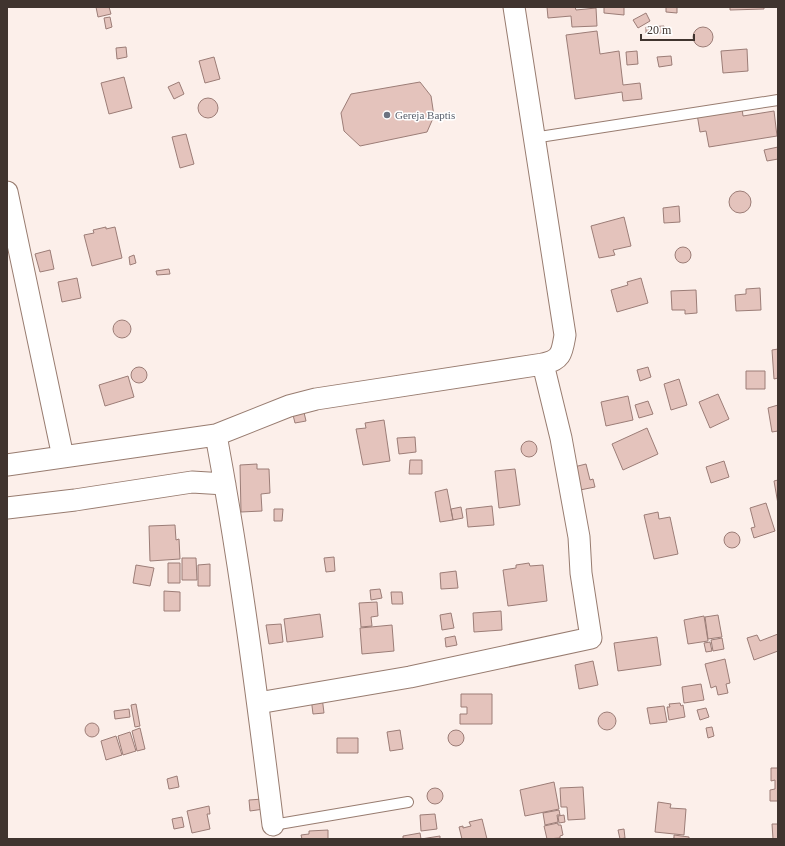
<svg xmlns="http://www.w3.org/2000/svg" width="785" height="846" viewBox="0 0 785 846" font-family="Georgia,serif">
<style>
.building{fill:#e4c3bc;stroke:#9c7d77}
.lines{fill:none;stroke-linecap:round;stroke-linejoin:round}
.service-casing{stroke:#987c70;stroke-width:12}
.minor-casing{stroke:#987c70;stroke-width:23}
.service{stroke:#fff;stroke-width:10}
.minor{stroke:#fff;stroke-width:21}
.worship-dot{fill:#6b7280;stroke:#fff;stroke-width:1.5}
.labels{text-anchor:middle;stroke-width:3;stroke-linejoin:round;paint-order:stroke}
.worship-label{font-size:11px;fill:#5b616d;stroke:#fff;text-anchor:start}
</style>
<rect width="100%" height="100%" fill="#fcefea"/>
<path class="building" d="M96,7H109L111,14L98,17Z
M547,7H575L576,10L596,8L597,26L572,27L571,16L548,18Z
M604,7H624V15L604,13Z
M666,7H677V13L666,12Z
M730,7H764V9L730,10Z
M646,13L650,21L638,28L633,20Z
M110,17L112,27L106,29L104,18Z
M664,26V33H646V27Z
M693 37a10 10 0 1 1 20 0a10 10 0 1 1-20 0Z
M597,31L600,54L619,51L623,85L640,83L642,99L623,101L622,92L575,99L566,35Z
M126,47L127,57L117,59L116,48Z
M747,49L748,71L723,73L721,51Z
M637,51L638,64L627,65L626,52Z
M671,56L672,65L659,67L657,57Z
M214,57L220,79L205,83L199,61Z
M124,77L132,108L109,114L101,83Z
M179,82L184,94L174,99L168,87Z
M420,82L431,96L434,116L427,132L360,146L344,131L341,113L351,94Z
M198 108a10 10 0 1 1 20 0a10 10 0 1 1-20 0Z
M742,108L743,116L774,111L777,136L709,147L706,131L700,132L697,114Z
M186,134L194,164L180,168L172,137Z
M778,147V159L767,161L764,150Z
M729 202a11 11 0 1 1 22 0a11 11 0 1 1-22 0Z
M679,206L680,222L664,223L663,208Z
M624,217L631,246L613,250L615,255L599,258L591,226Z
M106,227V229L115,227L122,258L92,266L84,235L94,233L93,230Z
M675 255a8 8 0 1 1 16 0a8 8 0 1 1-16 0Z
M50,250L54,269L40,272L35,254Z
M134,255L136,263L130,265L129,257Z
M169,269L170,274L157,275L156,271Z
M77,278L81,298L62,302L58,282Z
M641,278L648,303L617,312L611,290L628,285L627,282Z
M760,288L761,310L736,311L735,295L746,294V289Z
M696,290L697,313L685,314V310H672L671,291Z
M113 329a9 9 0 1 1 18 0a9 9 0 1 1-18 0Z
M778,349V378L774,379L772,350Z
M648,367L651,377L640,381L637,370Z
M131 375a8 8 0 1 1 16 0a8 8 0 1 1-16 0Z
M746,371H765V389H746Z
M128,376L134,397L105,406L99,385Z
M679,379L687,405L671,410L664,384Z
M718,394L729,419L710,428L699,402Z
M628,396L633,420L606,426L601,402Z
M648,401L653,414L639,418L635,405Z
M778,405V431L772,432L768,408Z
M303,408L306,421L295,423L292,411Z
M384,420L390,461L363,465L356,429L366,428L365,423Z
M647,428L658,454L623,470L612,444Z
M415,437L416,452L399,454L397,438Z
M521 449a8 8 0 1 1 16 0a8 8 0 1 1-16 0Z
M410,460H422V474H409Z
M724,461L729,477L711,483L706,467Z
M257,464V469H269L270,493L261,494L262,511L241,512L240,465Z
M586,464L590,480L593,479L595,487L580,490L574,467Z
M515,469L520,505L499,508L495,471Z
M778,480V504L774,481Z
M447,489L453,520L440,522L435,492Z
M766,503L775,531L754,538L751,528L755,527L750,508Z
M492,506L494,525L468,527L466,509Z
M461,507L463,518L453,520L451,509Z
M274,509H283L282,521H274Z
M658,512L659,519L670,517L678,554L654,559L644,515Z
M175,525L176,540L179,539L180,559L150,561L149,526Z
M724 540a8 8 0 1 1 16 0a8 8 0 1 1-16 0Z
M334,557L335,571L326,572L324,558Z
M182,558H196L197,580H182Z
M168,563H180V583H168Z
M529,563L530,566L543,565L547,601L508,606L503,570L516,568V565Z
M210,564V586H198V565Z
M136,565L154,568L150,586L133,583Z
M456,571L458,588L441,589L440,573Z
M380,589L382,598L371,600L370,590Z
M164,591L180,592V611H164Z
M391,592H402L403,604H392Z
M377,602L378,616L371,617L372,626L361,627L359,603Z
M501,611L502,630L474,632L473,613Z
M451,613L454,628L442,630L440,615Z
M320,614L323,637L287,642L284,619Z
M718,615L722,637L708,639L705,617Z
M704,616L708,641L688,644L684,620Z
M281,624L283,642L269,644L266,625Z
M392,625L394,651L362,654L360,628Z
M778,634V651L754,660L747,638L757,635L760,641Z
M455,636L457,645L446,647L445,638Z
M657,637L661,665L618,671L614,643Z
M722,638L724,649L713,651L711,640Z
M710,642L712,651L706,652L704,643Z
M725,659L730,683L726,684L728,693L718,695L716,686L711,688L705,664Z
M593,661L598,685L579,689L575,665Z
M701,684L704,700L684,703L682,687Z
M461,694H492V724H460V714H467V707H461Z
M322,697L324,713L313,714L311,698Z
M680,703L681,706L683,705L685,717L669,720L667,707H670L669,704Z
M136,704L140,726L135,727L131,705Z
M664,706L667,722L650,724L647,708Z
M706,708L709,717L700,720L697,710Z
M129,709L130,717L115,719L114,711Z
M598 721a9 9 0 1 1 18 0a9 9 0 1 1-18 0Z
M85 730a7 7 0 1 1 14 0a7 7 0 1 1-14 0Z
M712,727L714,736L708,738L706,728Z
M140,728L145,749L137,751L132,731Z
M400,730L403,749L390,751L387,732Z
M448 738a8 8 0 1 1 16 0a8 8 0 1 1-16 0Z
M130,732L136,751L123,755L118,736Z
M116,736L122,755L106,760L101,741Z
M337,738H358V753H337Z
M771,768H778V801H770V790L775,789V780L771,781Z
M177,776L179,787L169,789L167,779Z
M554,782L559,809L525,816L520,790Z
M583,787L585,819L568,820L567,807H561L560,788Z
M427 796a8 8 0 1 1 16 0a8 8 0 1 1-16 0Z
M263,799L264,809L250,811L249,800Z
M658,802L671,804L670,808L686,809L684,835L655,832Z
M209,806L210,814H207L210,829L192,833L187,811Z
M559,810L560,815H557L558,822L545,825L543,813Z
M435,814L437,829L421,831L420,815Z
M564,815L565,822L559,823L558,816Z
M182,817L184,827L174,829L172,819Z
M482,819L487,839H462L459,827L463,826V828L471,826L469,822Z
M558,823V825H561L563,835L560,836V838L547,839L544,826Z
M772,824H778V839H773Z
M624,829L625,838L620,839L618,830Z
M328,830V839H302L301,835L309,834V831Z
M420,833L421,839H403V836Z
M674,835L689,837V839H671L674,838Z
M440,836V839H421Z"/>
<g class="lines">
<g class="service-casing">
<path id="service" d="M533,138L778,100
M273,825L408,802"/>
</g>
<g class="minor-casing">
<path id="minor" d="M7,192L63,457
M216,435C240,564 257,695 273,825
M7,465L216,435L289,406L316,399L543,364C562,360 562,352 565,335L514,7
M7,508L75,500L192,482L225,484
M258,703L410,677L591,638L581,573L579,537L561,438L543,364"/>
</g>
<use href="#service" class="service"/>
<use href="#minor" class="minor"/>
</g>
<circle class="worship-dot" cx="387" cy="115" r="4"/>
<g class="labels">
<g class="worship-label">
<text x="395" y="119">Gereja Baptis</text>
</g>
</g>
<rect width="785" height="846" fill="none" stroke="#40342f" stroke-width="16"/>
<path d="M641 34v6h53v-6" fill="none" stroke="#40342f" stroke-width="2"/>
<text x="647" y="34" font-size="12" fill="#40342f" stroke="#ffffff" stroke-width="3" paint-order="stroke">20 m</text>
</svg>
